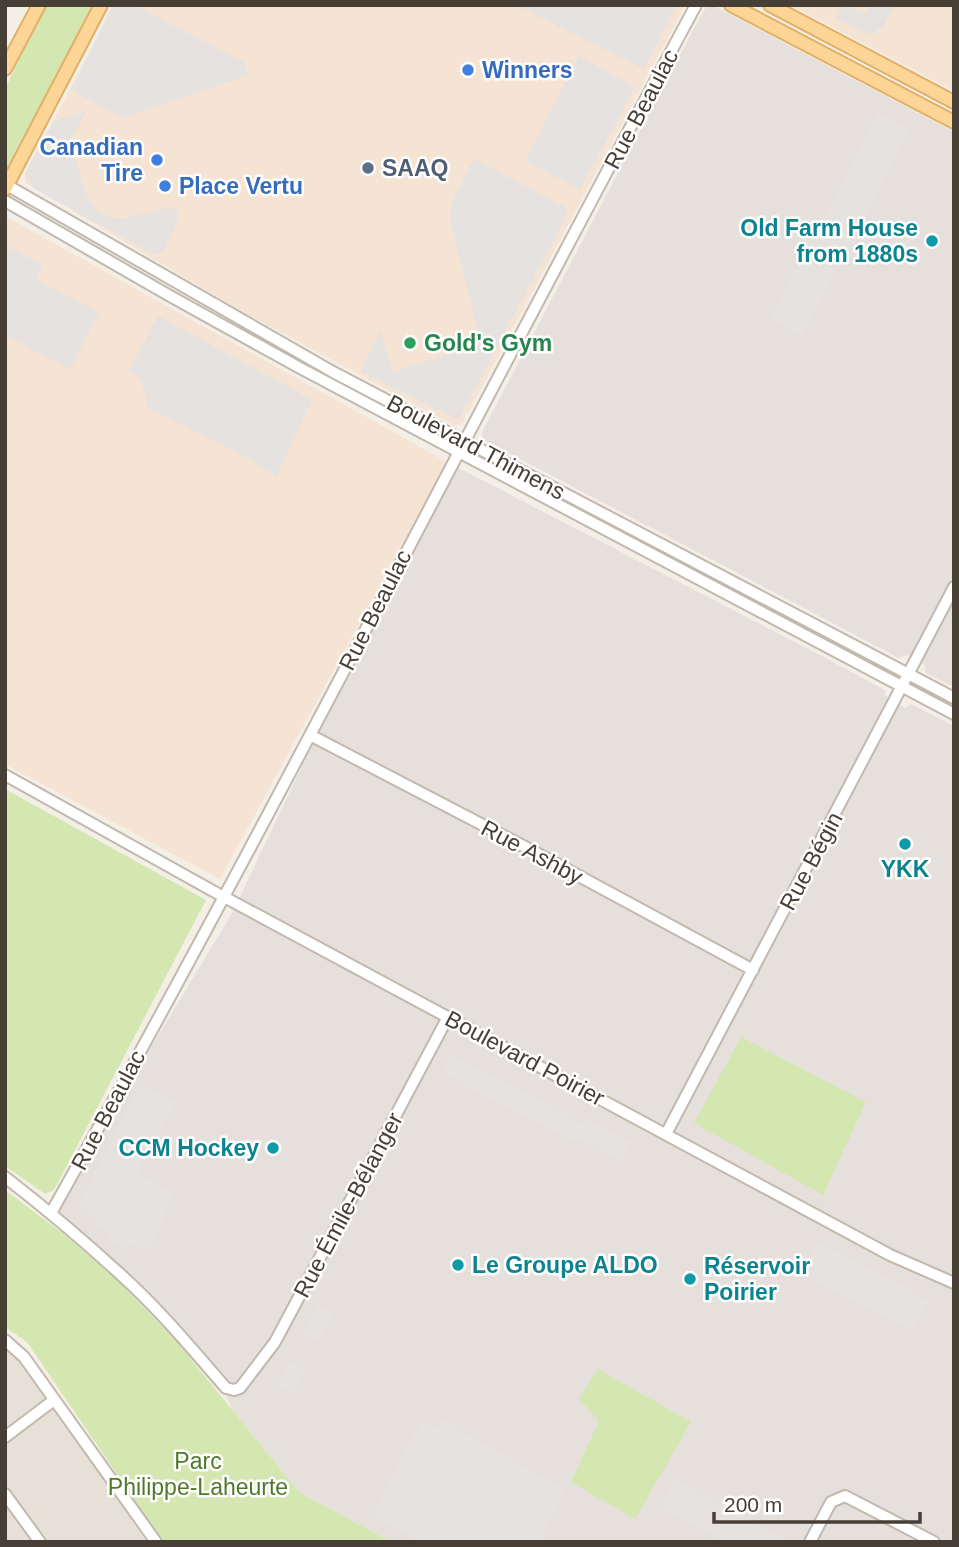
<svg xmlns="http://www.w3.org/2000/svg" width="959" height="1547" viewBox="0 0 959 1547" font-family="Helvetica,sans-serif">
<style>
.residential{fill:#e7e0d6}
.commercial{fill:#f5e3d3}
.industrial{fill:#e6e0dc}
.green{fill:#d4e7b1}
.parking{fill:#e5e2df}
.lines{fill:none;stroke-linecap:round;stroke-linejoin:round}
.minor-casing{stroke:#c2b8ad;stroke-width:14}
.major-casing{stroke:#e2b067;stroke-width:16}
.minor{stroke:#fff;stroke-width:10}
.major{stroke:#fdd597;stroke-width:12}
.shop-dot{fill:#3f7fe0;stroke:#fff;stroke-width:2.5}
.service-dot{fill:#5c6f8a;stroke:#fff;stroke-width:2.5}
.culture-dot{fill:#0f9aa8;stroke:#fff;stroke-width:2.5}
.leisure-dot{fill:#2e9e5b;stroke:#fff;stroke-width:2.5}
.labels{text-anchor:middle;stroke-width:5;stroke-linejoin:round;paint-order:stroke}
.shop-label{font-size:23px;font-weight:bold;fill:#366cbe;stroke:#fff;text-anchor:start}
.street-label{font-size:23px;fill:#473e36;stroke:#fff}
.service-label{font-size:23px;font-weight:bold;fill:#4e5e75;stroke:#fff;text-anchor:start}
.culture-label{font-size:23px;font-weight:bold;fill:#0d838f;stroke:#fff;text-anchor:end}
.leisure-label{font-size:23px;font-weight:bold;fill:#27864d;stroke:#fff;text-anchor:start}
.park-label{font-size:23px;fill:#50782a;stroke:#fff}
</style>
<rect width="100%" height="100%" fill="#f3efe7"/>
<path class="residential" d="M5,1347L22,1364L147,1542H5Z"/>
<path class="commercial" d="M115,5H685L468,413L466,412L464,421L460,425L455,426L236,308L26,183L24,175Z
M789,5H954V91L804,12Z
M5,216L447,462L220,879L5,764Z"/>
<path class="industrial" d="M712,5L954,132V687L926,673L925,665L908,655L899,658L482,439V432L693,30L706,7Z
M447,462L822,656L886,691L884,695L905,708L911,704L954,726V1542H392L299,1492L233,1411L216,1371L130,1275L51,1213L231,915Z"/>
<path class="green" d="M45,5H95L8,173H5V89Z
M5,789L206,900L54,1190L45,1194L5,1166Z
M741,1037L866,1102L823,1195L694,1123Z
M5,1190L65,1235L119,1282L177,1342L299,1492L392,1542H163L27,1342L5,1327Z
M598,1369L691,1422L635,1519L571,1482L599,1421L579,1399Z"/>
<path class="parking" d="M113,5H133L244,62L248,75L123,118L71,90Z
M515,5H676L644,69Z
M843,5L865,14L870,5H895L883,26L870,35L836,18Z
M579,56L635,87L580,189L525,161Z
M87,111L70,141L86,195L97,210L105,216L123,219L177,206L178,221L162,252L153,254L33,188L26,171L53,122Z
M878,114L910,131L802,337L770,319Z
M474,159L565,207L567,215L458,420L361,372L380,331L393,372L481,344L452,230L450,213L454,196Z
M6,246L43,265L36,280L99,312L70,369L5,335Z
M158,316L312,400L276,476L236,451L148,408L141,379L129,371Z
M452,1055L583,1124L586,1119L631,1142L622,1160L579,1137L575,1143L443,1073Z
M142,1084L177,1102L137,1172L175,1194L147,1251L132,1244L128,1250L106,1239L109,1234L99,1229L77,1206Z
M819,1241L929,1301L913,1330L801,1276Z
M317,1304L334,1313L319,1342L302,1334Z
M290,1361L306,1369L293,1394L277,1386Z
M441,1419L567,1491L539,1542H423L373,1516L422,1420L437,1428Z
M674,1480L786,1540L785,1542H724L660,1507Z"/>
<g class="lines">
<g class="minor-casing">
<path id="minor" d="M5,184L333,372L954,698
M5,201L170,296L300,368L954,714
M310,735L529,849L753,970
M5,775L213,891L890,1255L954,1283
M666,1134L954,587
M5,1177C45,1208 83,1240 120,1274C159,1309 192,1349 226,1388L234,1390L240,1388L275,1342L448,1017
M51,1213C274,815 479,407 696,5
M5,1340L24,1357L156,1542
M5,1437L54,1400
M5,1494L40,1542
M810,1542L831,1502L845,1496L934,1542"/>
</g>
<g class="major-casing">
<path id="major" d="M731,5L954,122
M770,5L954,102
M5,69L39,5
M5,189L101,5"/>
</g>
<use href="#minor" class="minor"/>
<use href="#major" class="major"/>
</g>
<g class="shop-dot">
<circle cx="468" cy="70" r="7"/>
<circle cx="157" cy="160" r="7"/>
<circle cx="165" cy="186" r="7"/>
</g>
<circle class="service-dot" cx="368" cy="168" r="7"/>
<g class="culture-dot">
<circle cx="932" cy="241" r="7"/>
<circle cx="905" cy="844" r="7"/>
<circle cx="273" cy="1148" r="7"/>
<circle cx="458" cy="1265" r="7"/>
<circle cx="690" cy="1279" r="7"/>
</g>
<circle class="leisure-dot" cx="410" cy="343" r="7"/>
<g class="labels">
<g class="shop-label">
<text x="482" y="78">Winners</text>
<text x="143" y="155" text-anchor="end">Canadian<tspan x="143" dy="26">Tire</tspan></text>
<text x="179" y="194">Place Vertu</text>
</g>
<g class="street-label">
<text transform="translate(641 109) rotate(-62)" y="8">Rue Beaulac</text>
<text transform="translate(476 447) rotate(28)" y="8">Boulevard Thimens</text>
<text transform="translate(375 610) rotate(-63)" y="8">Rue Beaulac</text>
<text transform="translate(532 852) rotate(28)" y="8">Rue Ashby</text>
<text transform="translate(811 861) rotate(-62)" y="8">Rue Bégin</text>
<text transform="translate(525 1058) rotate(28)" y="8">Boulevard Poirier</text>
<text transform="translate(108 1110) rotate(-62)" y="8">Rue Beaulac</text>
<text transform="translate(348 1205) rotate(-62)" y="8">Rue Émile-Bélanger</text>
</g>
<g class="service-label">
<text x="382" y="176">SAAQ</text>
</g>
<g class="culture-label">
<text x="918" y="236">Old Farm House<tspan x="918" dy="26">from 1880s</tspan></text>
<text x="905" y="877" text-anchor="middle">YKK</text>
<text x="259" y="1156">CCM Hockey</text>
<text x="472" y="1273" text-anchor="start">Le Groupe ALDO</text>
<text x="704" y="1274" text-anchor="start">Réservoir<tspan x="704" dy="26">Poirier</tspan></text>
</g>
<g class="leisure-label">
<text x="424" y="351">Gold's Gym</text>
</g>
<g class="park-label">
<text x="198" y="1469">Parc<tspan x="198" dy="26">Philippe-Laheurte</tspan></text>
</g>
</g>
<rect width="959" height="1547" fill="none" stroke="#473e36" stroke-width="14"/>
<path d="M714 1512v10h206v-10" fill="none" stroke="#473e36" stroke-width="3.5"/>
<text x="724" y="1512" font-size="21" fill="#473e36" stroke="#ffffff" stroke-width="5" paint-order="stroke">200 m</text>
</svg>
